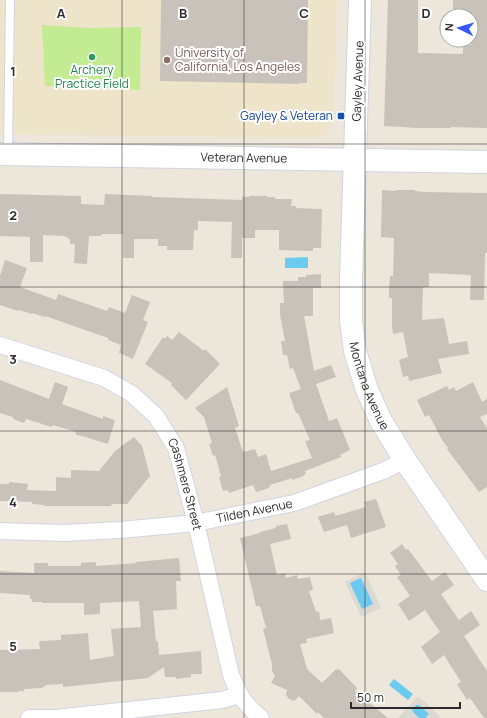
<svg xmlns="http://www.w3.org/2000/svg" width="487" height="718" viewBox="0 0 487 718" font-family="Manrope,sans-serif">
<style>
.education{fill:#eee4ca}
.pitch{fill:#c3eb92}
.plaza{fill:#dcd9d2}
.water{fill:#6ccaf0}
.building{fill:#c8c2bb}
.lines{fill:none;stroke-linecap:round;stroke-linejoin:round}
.lane-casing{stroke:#d1d4e3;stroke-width:10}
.street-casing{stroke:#d1d4e3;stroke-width:18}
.secondary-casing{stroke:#d1d4e3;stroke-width:24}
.lane{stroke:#fff;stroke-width:8}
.street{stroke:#fff;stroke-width:16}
.secondary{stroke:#fff;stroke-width:22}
.grid{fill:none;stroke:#2a2a2a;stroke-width:1;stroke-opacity:0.55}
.leisure-dot{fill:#2e9e5b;stroke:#fff;stroke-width:1.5}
.education-dot{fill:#8d6e63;stroke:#fff;stroke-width:1.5}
.transit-dot{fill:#1a4fb4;stroke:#fff;stroke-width:1.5}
.labels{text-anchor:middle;stroke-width:4;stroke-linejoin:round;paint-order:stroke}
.education-label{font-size:12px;fill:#785e54;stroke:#fff;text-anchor:start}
.leisure-label{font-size:12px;fill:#27864d;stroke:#fff}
.street-label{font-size:12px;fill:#2a2a2a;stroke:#fff}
.transit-label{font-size:12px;fill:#164399;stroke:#fff;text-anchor:end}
.grid-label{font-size:13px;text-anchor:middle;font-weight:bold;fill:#2a2a2a;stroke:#fff;stroke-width:4;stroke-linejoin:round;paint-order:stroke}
</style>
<rect width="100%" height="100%" fill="#ece6db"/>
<path class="education" d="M0,0H337L333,120L326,134L315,138L0,134Z"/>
<path class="pitch" d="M42,25L89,28L141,27L140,90L45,86Z"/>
<path class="plaza" d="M365,572L381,608L361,617L345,582Z
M418,696L440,716L438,718H427L426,717L429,714L413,712L419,718H398Z"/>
<path class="water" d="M308,257V268H285V258Z
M361,578L373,604L362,609L350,583Z
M394,679L413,694L408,700L389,685Z
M416,705H419L429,714L426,717L427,718H419L413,712L412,710Z"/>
<path class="building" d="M161,0H308L307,83H299V84L160,81Z
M388,0H418V53L463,54V45H471V16H453V0H487V128L451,127V128H418L384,126Z
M382,190L395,191V190H415V191L424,192L487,193V253H485L484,300H470L471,275L429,273V287H423L422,320L444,318L449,344L467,341L469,354L438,359L442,373L409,381L408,376L403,377L399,360L408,357L403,332L393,334L392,325V298H389V288L390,276H393L394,238L381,237Z
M0,194L81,196V204L104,205L105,194L152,196V197L242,200V197H249V196H267V197H275V199H292L291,206H296V208L322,209L321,248H313V251L279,250V230H255V238H242V258H231L232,222L198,221V230H194L193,250H167V246H158V239H134V258H123V234H103L100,236H89L87,264L74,263L75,244H70V239H68V237H65V236L43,235V262H30V237L0,236Z
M5,260L27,268L20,287L56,300L58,294L107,311L109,307L125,313L132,295L150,302L143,320L148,322L133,359L119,353L121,345L108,340V338L45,316V317L32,313V314L19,310L18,311L0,305V276Z
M321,274V288H313V316H304L314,371L331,365L336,377L316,384L329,421L337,418L350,450L340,455L341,457L305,471L306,474L303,475L304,476L292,480V478L270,485L269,488L256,492L253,485L229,493L228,490L223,491L219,477L221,476L215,455L213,456L209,444L212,443L204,417L195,408L227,387L239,426L235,428L243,452L255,449L258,457L266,454L271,471L312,458L305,441L310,440L298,413H296L289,393L301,389L293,368L290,369L287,355H283L281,341H285L280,315V303H284L283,281H298V277H306V275Z
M179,332L204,351L205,349L220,364L186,400L171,385L172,383L145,364L163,337L165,339L167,336L172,340Z
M0,380L49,399L55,382L68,387L62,404L103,419V416L115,420L108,444L75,434L76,432L53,425L52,427L26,419L24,423L13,419V417L0,413Z
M473,382L482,402L487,399V414L480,417L487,428V487L479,492L447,449L448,448L442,440L429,415L425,417L417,400L447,386L449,390L454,387L456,391Z
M134,437L142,446L150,476L127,504H111L112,506H44L45,505L32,504V502L0,501V484H9V482L28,484L27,490L56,491V477L71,478V470L99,471L115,451Z
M376,499L386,527L351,538L347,525L324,532L318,517L334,512L335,516L366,507L364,502Z
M287,524L291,539L270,544L277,575L285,573L286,578L297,575L298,579L310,577L313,590L309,591L316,612L319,611L320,620L331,618L334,633L306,639L307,643L300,644L307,669L322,683L336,669L337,670L339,669L357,688L355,691L388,718H324L318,712L317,714L299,696L294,701L289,699L286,695L287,690L271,683L275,676L272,671V664L263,629L266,628L260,606H256L240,538L260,533V532L276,528V526Z
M402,544L406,550L408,549L432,581L445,572L454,585L441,594L459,620L471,611L480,625L464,636L487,671V718H484L470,698L467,700L457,684L461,682L444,655L432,664L421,647L440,632L425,610L409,621L398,604L410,596L397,577L401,575L395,566L398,564L390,553Z
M179,558L181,581H176L177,609L153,611L156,641H158L159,655L201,651L202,674H191V677L176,679V677H165L164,667L148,678L63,687V684L46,685L42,688L24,689V691H19L18,692H0V650L40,649L39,641L61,640V635L88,633L90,660L114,656L111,629L141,627L139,601L100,603V614L84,615V603H42V602H32V599H30V595L0,593V571L34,573V563H48V566H81V563L96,562V566L136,563V562Z"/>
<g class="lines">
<g class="lane-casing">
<path id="lane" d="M8,153L10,0"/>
</g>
<g class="street-casing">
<g id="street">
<path id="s1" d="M0,345L104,378L132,394L156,416L176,448L196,523L231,675C239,695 244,704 261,718"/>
<path id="s2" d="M0,531L64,533L120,530L196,523L294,503L383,471L405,460"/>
<path d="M29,718H56L222,700L239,695"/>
</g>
</g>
<g class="secondary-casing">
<g id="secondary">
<path id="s3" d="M360,0L351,279V321L355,351L367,390L381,421L405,460L487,580"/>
<path id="s4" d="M0,154L487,162"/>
</g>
</g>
<use href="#lane" class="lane"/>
<use href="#street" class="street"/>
<use href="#secondary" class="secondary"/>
</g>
<path class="grid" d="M122,0V718M244,0V718M365,0V718M0,144H487M0,287H487M0,431H487M0,574H487"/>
<circle class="leisure-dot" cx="92" cy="57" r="4"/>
<circle class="education-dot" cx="167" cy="60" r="4"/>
<rect class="transit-dot" x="337" y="112" width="8" height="8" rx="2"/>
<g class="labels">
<g class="education-label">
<text x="175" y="57">University of<tspan x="175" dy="14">California, Los Angeles</tspan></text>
</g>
<g class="leisure-label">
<text x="92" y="74">Archery<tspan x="92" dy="14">Practice Field</tspan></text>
</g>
<g class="street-label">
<text transform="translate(358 81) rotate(-88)" y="4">Gayley Avenue</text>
<text dy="4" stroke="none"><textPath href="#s4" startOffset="244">Veteran Avenue</textPath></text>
<text dy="4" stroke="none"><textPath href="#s3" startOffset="389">Montana Avenue</textPath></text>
<text dy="4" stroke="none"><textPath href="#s1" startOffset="249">Cashmere Street</textPath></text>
<text dy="4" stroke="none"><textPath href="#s2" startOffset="256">Tilden Avenue</textPath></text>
</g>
<g class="transit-label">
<text x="333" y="120">Gayley &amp; Veteran</text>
</g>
</g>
<g class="grid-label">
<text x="61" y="18">A</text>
<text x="183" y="18">B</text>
<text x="304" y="18">C</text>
<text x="426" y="18">D</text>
<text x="13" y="76">1</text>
<text x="13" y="220">2</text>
<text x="13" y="364">3</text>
<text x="13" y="507">4</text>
<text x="13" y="651">5</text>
</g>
<g transform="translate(459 28) rotate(275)"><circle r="19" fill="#ffffff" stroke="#aaaaaa"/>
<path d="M0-3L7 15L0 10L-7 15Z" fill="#3857fc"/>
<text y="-6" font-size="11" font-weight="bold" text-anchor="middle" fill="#2a2a2a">N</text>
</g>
<path d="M351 702v6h109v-6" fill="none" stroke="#2a2a2a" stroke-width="2"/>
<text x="357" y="702" font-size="12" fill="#2a2a2a" stroke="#ffffff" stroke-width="3" paint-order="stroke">50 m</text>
</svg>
